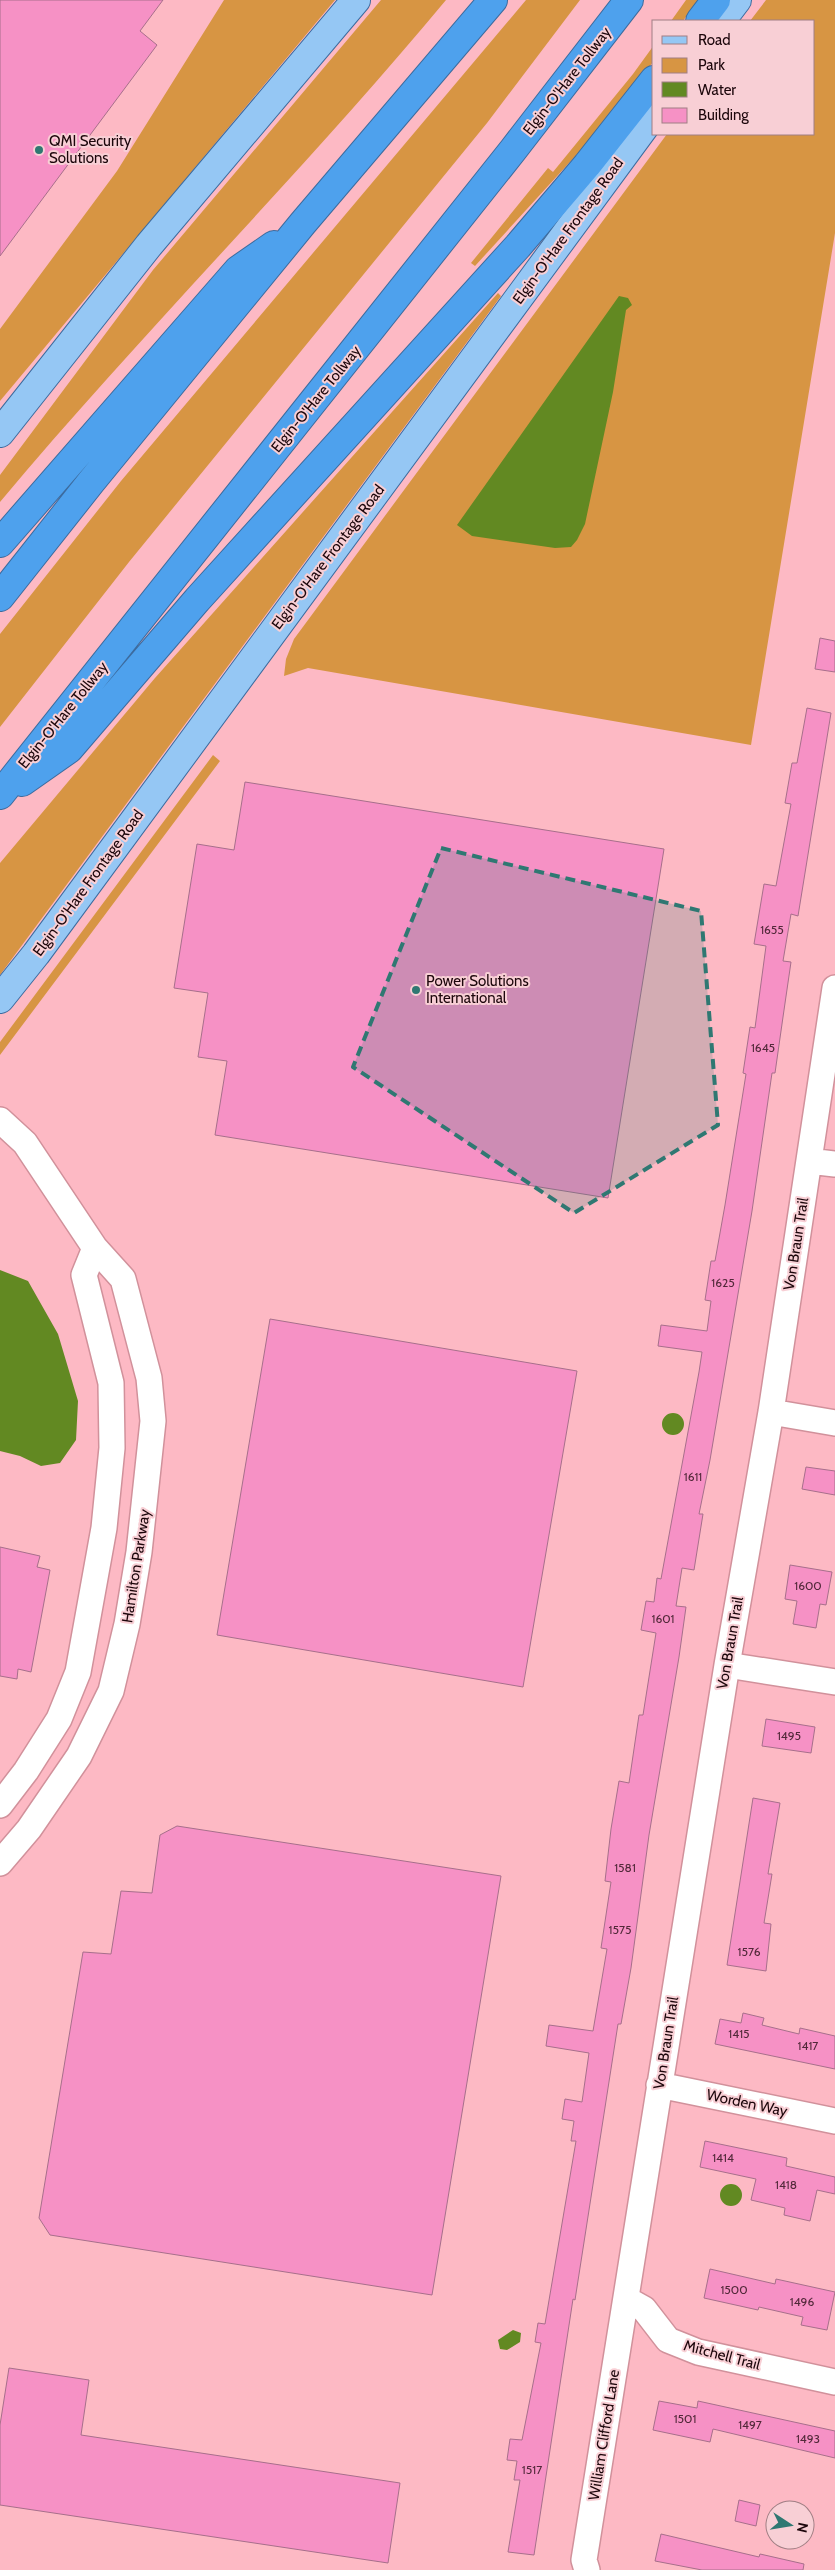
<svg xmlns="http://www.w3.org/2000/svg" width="835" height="2570" viewBox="0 0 835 2570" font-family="Cabin,sans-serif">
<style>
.green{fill:#d79543}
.water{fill:#628922}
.building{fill:#f691c5;stroke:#a76f8b}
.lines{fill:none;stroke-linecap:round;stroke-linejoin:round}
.minor-casing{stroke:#d1919b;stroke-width:28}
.major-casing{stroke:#3c6b9e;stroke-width:30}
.highway-casing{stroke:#3c6b9e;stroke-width:30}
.minor{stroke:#fff;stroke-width:25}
.major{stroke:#95c7f4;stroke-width:28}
.highway{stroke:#4ea1ed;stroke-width:28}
.marked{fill:#2f7872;fill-opacity:0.2;stroke:#2f7872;stroke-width:4;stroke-dasharray:10 6;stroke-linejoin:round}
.poi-dot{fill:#2f7872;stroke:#f8cfd5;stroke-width:2}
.labels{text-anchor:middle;stroke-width:4;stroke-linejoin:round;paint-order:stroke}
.number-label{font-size:12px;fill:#52293a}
.street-label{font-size:15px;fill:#1c060b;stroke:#f8cfd5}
.poi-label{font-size:15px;fill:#1c060b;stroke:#f8cfd5;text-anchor:start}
</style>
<rect width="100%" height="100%" fill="#fdb9c4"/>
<path class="green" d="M224,0H335L0,401V329L117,171Z
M381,0H446C303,172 144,330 0,502V475L153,270Z
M526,0H580L487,123L129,562L0,727V634L121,481Z
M686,0H698L683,21H671Z
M766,0H835V233L751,745L308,668L284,676L286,659L294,639L667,134H814V21H750Z
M654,45V61L580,151L475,266L471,263L548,168L553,172L633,74Z
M498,293L501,296L0,975V863L155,678Z
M213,755L220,761L0,1055V1042Z"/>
<path class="water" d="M619,296L628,298L632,305L626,310L613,392L585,524L577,540L571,547L555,548L472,536L457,525Z
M0,1270L28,1281L58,1334L78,1401L76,1440L60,1463L41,1466L20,1456L0,1451Z
M662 1424a11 11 0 1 1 22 0a11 11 0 1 1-22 0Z
M720 2195a11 11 0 1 1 22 0a11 11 0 1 1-22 0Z
M513,2330L521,2333L520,2342L507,2350L500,2349L498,2340Z"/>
<path class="building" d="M0,0H163L140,31L157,45L0,256Z
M820,638L835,641V672L815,669Z
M807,708L831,713L798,916L791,914L783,961L791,962L783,1017L775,1073H772L752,1211L710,1460L699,1514H703L694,1570L682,1568L676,1606L686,1607L679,1657L649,1835L631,1968L621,2024H618L575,2300L573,2299L534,2555L508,2552L520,2480H514L517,2461L507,2460L510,2439L522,2440L541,2343L535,2342L538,2323L545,2324L576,2141H571L574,2121L562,2119L565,2099L582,2102L589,2053L546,2046L549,2025L593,2031L607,1949L601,1948L611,1882L605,1881L611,1829L619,1781L629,1783L639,1715H643L656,1633L641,1630L646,1601L654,1602L657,1578L661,1579L699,1372L702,1352L658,1346L661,1325L707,1331L711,1301L705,1300L711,1261H715L725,1205L746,1074L743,1073L750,1027L755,1028L766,946L754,944L764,884L776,886L791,804L785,803L792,763H797Z
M245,782L664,849L608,1198L215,1135L227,1061L198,1057L208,993L174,988L197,844L234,850Z
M270,1319L577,1371L523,1687L217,1635Z
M806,1467L835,1471V1495L802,1489Z
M0,1547L40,1556L37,1567L50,1570L31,1672L18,1669L17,1679L0,1676Z
M790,1565L832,1572L826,1605L820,1604L816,1628L793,1624L797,1601L785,1599Z
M766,1719L815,1727L811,1753L762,1746Z
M753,1798L780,1803L768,1874H772L764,1923L771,1924L766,1971L727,1965Z
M177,1826L501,1876L432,2295L50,2235L39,2218L83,1952L111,1954L121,1891L152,1893L160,1835Z
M743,2013L764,2018L762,2025L799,2034L800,2028L835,2036V2069L715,2044L720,2019L741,2023Z
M705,2141L787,2158L786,2166L835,2177V2194L817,2190L810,2221L784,2215L785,2208L751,2200L756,2179L700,2167Z
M710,2269L775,2284L776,2279L835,2292L827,2330L801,2325L803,2317L759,2307L758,2310L704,2298Z
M9,2368L89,2380L81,2435L400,2483L388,2563L0,2505V2425Z
M659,2401L697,2408L698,2401L835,2431V2458L713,2429L710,2442L653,2430Z
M739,2500L760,2505L756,2526L735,2521Z
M661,2534L759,2557L760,2554L804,2564L803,2570H702L655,2561Z"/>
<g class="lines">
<g class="minor-casing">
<path id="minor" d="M0,1120L25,1143L95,1248L123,1279L149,1378L153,1421L139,1552L127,1624L111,1691L79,1756L29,1829L0,1863
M809,1161L835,1164
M771,1412L835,1423
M727,1665L835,1682
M0,1805L26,1771L59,1719L78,1672L104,1528L112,1448L111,1383L84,1275L95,1248
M659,2085L835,2121
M626,2299L644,2309L668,2340L698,2352L835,2382
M587,2570L584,2560L727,1665L771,1412L835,988"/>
</g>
<g class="major-casing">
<path id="major" d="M721,21L737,0
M0,433L149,245L356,0
M0,999L36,954L654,114"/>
</g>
<g class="highway-casing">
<path id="highway" d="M700,21L716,0
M0,543L238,270L274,245
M0,597L91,482L303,223L493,0
M22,782L69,749L197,600L518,246L587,165L654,80
M0,795L513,150L629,0"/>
</g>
<use href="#minor" class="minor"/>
<use href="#major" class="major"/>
<use href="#highway" class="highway"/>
</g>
<path class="marked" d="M441,848L701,911L718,1125L574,1213L353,1067Z"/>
<g class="poi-dot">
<circle cx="39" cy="150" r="5"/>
<circle cx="416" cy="990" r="5"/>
</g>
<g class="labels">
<g class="number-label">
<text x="772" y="934">1655</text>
<text x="763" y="1052">1645</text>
<text x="723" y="1287">1625</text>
<text x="693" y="1481">1611</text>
<text x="808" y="1590">1600</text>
<text x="663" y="1623">1601</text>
<text x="789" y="1740">1495</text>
<text x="625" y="1872">1581</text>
<text x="620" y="1934">1575</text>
<text x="749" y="1956">1576</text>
<text x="739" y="2038">1415</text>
<text x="808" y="2050">1417</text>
<text x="723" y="2162">1414</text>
<text x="786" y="2189">1418</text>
<text x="734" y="2294">1500</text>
<text x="802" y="2306">1496</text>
<text x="685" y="2423">1501</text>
<text x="750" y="2429">1497</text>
<text x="808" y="2443">1493</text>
<text x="532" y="2474">1517</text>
</g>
<g class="street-label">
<text transform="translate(567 81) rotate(-52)" y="5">Elgin-O'Hare Tollway</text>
<text transform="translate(568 231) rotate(-54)" y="5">Elgin-O'Hare Frontage Road</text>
<text transform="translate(316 399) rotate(-51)" y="5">Elgin-O'Hare Tollway</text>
<text transform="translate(328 557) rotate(-53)" y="5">Elgin-O'Hare Frontage Road</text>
<text transform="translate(63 715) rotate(-51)" y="5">Elgin-O'Hare Tollway</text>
<text transform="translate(88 883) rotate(-54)" y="5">Elgin-O'Hare Frontage Road</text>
<text transform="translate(796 1244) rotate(-81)" y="5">Von Braun Trail</text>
<text transform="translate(136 1566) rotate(-81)" y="5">Hamilton Parkway</text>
<text transform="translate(730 1643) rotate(-80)" y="5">Von Braun Trail</text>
<text transform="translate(666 2043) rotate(-81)" y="5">Von Braun Trail</text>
<text transform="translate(747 2103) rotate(12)" y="5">Worden Way</text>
<text transform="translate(722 2355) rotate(15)" y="5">Mitchell Trail</text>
<text transform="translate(604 2435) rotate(-81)" y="5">William Clifford Lane</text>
</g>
<g class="poi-label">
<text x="49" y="146">QMI Security<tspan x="49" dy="17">Solutions</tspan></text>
<text x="426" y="986">Power Solutions<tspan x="426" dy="17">International</tspan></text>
</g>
</g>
<rect x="652" y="20" width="162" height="115" fill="#f8cfd5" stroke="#a07f84"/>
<rect x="662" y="36" width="25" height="8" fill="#95c7f4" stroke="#a07f84"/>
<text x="698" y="45" font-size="15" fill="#1c060b">Road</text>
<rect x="662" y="58" width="25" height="15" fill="#d79543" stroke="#a07f84"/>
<text x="698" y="70" font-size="15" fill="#1c060b">Park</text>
<rect x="662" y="82" width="25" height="15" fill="#628922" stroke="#a07f84"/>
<text x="698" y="95" font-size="15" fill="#1c060b">Water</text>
<rect x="662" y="108" width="25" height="15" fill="#f691c5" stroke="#a07f84"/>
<text x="698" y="120" font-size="15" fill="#1c060b">Building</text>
<g transform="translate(790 2525) rotate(102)"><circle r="24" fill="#f8cfd5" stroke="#a07f84"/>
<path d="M0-4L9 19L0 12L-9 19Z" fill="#2f7872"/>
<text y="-8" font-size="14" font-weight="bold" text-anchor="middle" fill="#1c060b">N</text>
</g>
</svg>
